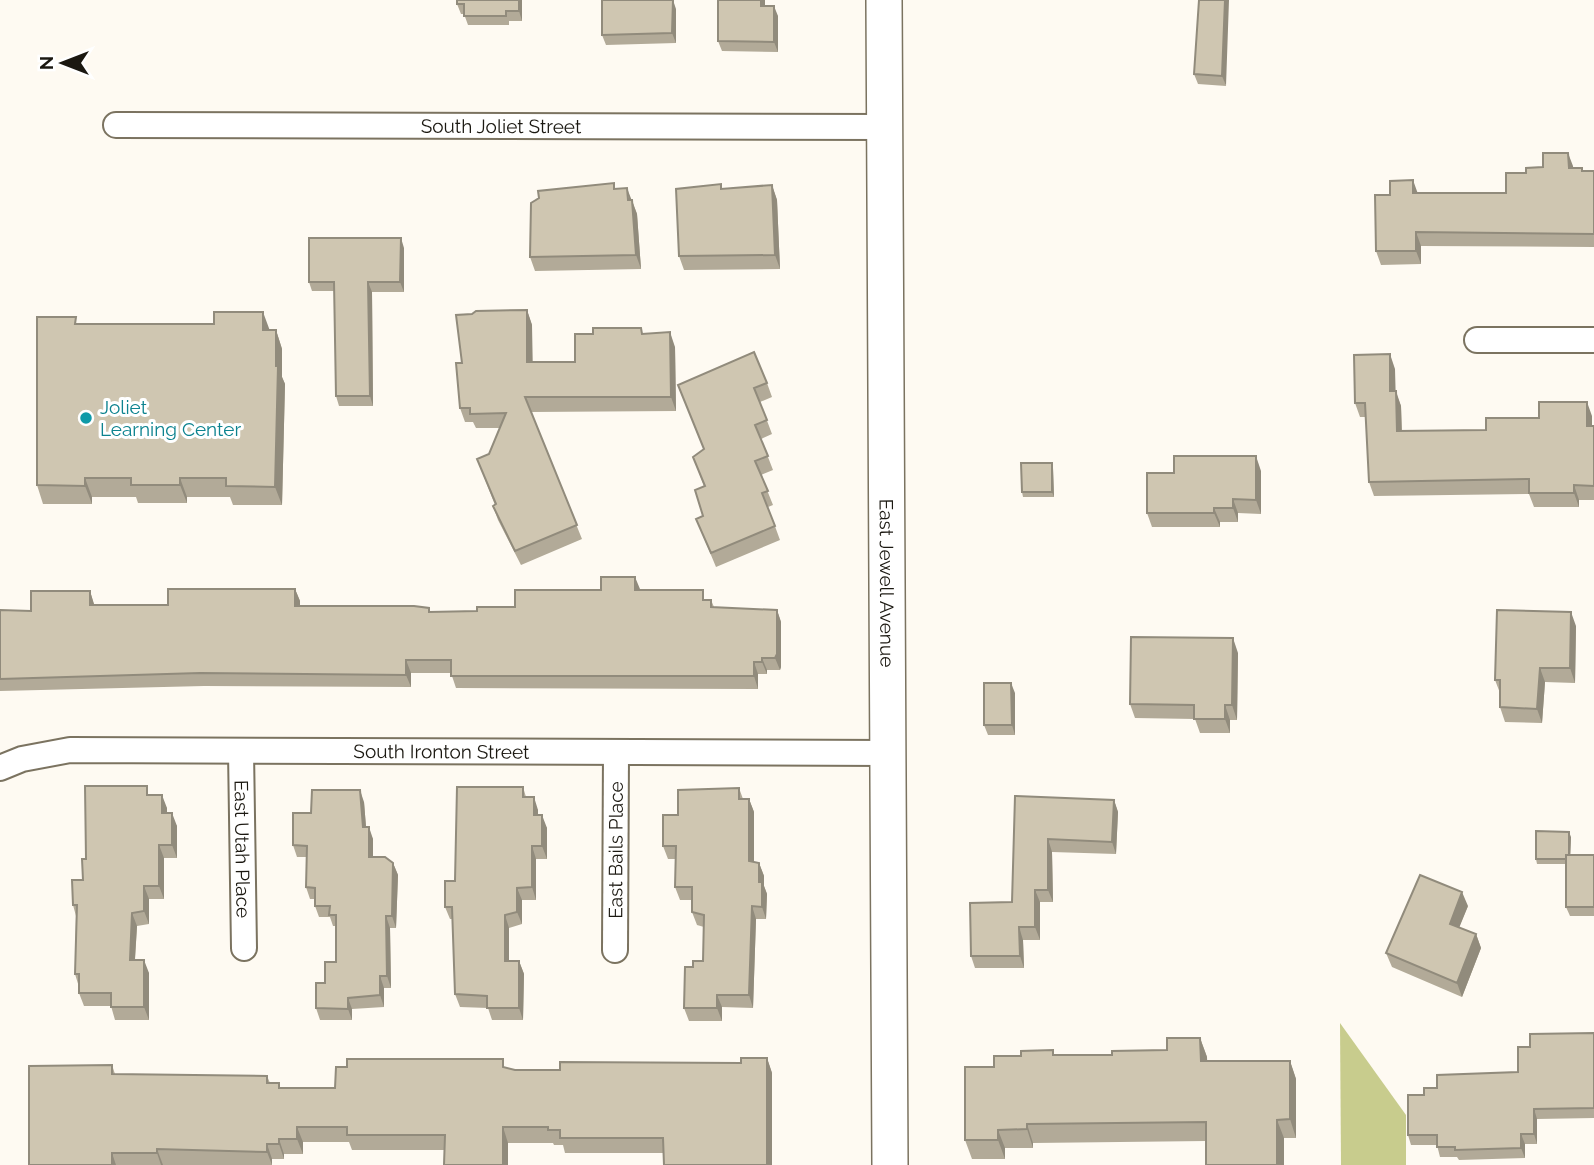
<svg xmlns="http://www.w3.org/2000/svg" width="1594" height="1165" viewBox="0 0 1594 1165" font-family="Raleway,sans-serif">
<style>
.green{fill:#c8cc8d}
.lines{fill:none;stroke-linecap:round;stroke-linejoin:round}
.street-casing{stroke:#7b7360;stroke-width:28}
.secondary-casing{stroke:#7b7360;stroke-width:38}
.street{stroke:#fff;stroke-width:24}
.secondary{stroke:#fff;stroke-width:35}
.wall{fill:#b2aa98}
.shaded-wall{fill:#918b7c}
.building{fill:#cfc6b1;stroke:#918b7c;stroke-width:2}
.culture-dot{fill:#0f9aa8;stroke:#fff;stroke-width:2.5}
.labels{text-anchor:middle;stroke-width:6;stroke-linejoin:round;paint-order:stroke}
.street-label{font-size:19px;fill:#1b1811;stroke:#fff}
.culture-label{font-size:19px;fill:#0d838f;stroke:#fff;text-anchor:start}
</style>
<rect width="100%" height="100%" fill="#fefaf2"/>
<path class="green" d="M1340,1023L1406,1115V1165H1341Z"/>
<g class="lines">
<g class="street-casing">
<g id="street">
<path id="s1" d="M116,125L885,127"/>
<path d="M1477,340H1594"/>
<path id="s2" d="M241,751L244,948"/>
<path id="s3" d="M0,768L22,759L70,750L888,753"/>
<path id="s4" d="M615,950L616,752"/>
</g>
</g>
<g class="secondary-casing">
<g id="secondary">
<path id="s5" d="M884,0L890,1165"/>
</g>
</g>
<use href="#street" class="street"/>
<use href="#secondary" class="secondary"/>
</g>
<path class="wall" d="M522,0V21H509V25H468L464,14H461L457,4Z
M718,0H765V6L778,16V52L722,51L718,41Z
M1199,0L1226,86L1198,84L1194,74Z
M676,9V43L606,45L602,35Z
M1573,166V168L1583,171L1594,172V247L1421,246V264L1381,265L1376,251L1390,195L1418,193H1506L1526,173Z
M721,184L722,189L772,185L777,200L780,269L684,270L679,256Z
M616,189L632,200L637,214L641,269L535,271L530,257Z
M404,248V292H372L373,406H339L336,396L335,291H312L309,282Z
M527,310L532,325V362H575L644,334L675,347L676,411L531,412L582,539L521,565L498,520L493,506L495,505L477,459L489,454L500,428H476L473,422H465L460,408L462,363L472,314Z
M78,324L276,330L282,349V377L285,384L282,505H233L230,497H187V503H138L136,497H92V504H43L37,485Z
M1395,369V391L1401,406L1402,431L1486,430L1539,418L1592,416V426H1594V500H1579V507H1534L1529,494L1374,496L1369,482L1366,417H1360L1355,403Z
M767,383L772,397L760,402L772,434L761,439L773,470L761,475L773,505L768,507L780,540L716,567L696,519L703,516L704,486L693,457L704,450L678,385Z
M1052,463L1053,468L1054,497H1023L1022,492Z
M1261,471V514L1238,513V522H1220V527H1152L1147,513Z
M295,589L300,601V606L429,608L430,612L477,611L640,590L711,600L714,607L777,610L781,622V667L780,670H767V674H758V689L456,688L451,673H411V687L204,686L0,691V610L31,611L90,591L94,605H168Z
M1576,626L1575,683L1545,682L1542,723L1505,722L1500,707V693L1495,680Z
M1238,653L1237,720H1230V733H1200L1195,719L1135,718L1130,704Z
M1015,693V735H988L984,725Z
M523,787L526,797L538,810V815L547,828V859H536V900H522V924L509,928V961H519L524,974L523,1020H492L488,1008L460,1007L455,994L453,919H450L445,907L455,881Z
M739,788L743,799H749L754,812V862L759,863L764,876V886L767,894L766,919H756L753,1008L722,1007V1021H689L684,1008L693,967L703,961L704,927L697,925L692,912V900H680L675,887V859H668L663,846L678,815Z
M151,795L167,808V813L177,826V858H164V899H149V924L137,926L135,960L149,973V1020H115L111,1006H84L79,993V987L75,974L76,916L73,905L83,880L86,859Z
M1015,796L1114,800L1118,812L1116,854L1052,852L1053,902H1040V940H1023L1024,968H975L971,956L1012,902Z
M364,802L366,827L373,839V857L393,863L398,875L396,928H390L391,988H384V1007L352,1009V1020H320L316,1008L325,983L336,962V926H333L330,917H319L315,906V899H310L306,887L307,857H297L293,845L311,813Z
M1571,837L1570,855H1594V916H1570L1566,907V864H1537L1536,859Z
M1468,906L1459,927L1476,934L1481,948L1462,997L1392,967L1386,953Z
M1594,1033V1118L1537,1119V1144H1525V1158L1459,1160L1457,1157H1440L1437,1145H1411L1408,1135L1424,1095L1437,1088L1518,1072L1530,1047Z
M1200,1038L1207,1057V1061H1290L1296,1079V1138H1284V1165L1206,1141L1033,1143V1148H1005V1159H972L965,1140L994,1067L1054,1055H1112L1167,1050Z
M767,1058L772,1073V1165L664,1153H565L563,1145H554L553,1143H508V1165L444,1150H352L349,1142H303V1154H284V1159H272V1165H29L112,1065L115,1074L267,1076L270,1083L281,1088H335L506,1068L515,1070H560L741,1063Z"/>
<path class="shaded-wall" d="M519,0H522V21L519,11Z
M673,0L676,9V43L672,33Z
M761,0H765V16L761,6Z
M1225,0H1229L1226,86L1222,76Z
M774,6L778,16V52L774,42Z
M1568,153L1573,166L1574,182L1569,168Z
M1413,180L1418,194L1413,193Z
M772,185L777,200L780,269L775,255Z
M627,188L637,214L641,269L636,255Z
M1416,232L1421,246V264L1416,251Z
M401,238L404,248V292L400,282Z
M368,282L372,292L373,406L370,396Z
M527,310L532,325L533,377L527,362Z
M263,312L270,331L263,330Z
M276,330L282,349V377L285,384L282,505L275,487Z
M670,332L675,347L676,411L671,397Z
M1390,354L1395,369L1396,406L1390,391Z
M1396,391L1401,406L1402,445L1397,431Z
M1587,402L1592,416V440L1587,426Z
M1256,456L1261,471V514L1256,500Z
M1052,463L1053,468L1054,497L1052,492Z
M85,478L92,497V504L85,486Z
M180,478L187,497V503L180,485Z
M1574,485L1579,500V507L1574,493Z
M1233,499L1238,513V522L1233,508Z
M1214,508L1220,522V527L1214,513Z
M635,577L640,589V602L635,590Z
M295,589L300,601V619L295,606Z
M90,591L94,604V618L90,605Z
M777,610L781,622V667L780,670L775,658Z
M1571,612L1576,626L1575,683L1570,668Z
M1233,638L1238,653L1237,720L1232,705Z
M762,658L767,670V674L762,662Z
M406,660L411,673V687L406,675Z
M754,662L758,674V689L754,676Z
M1540,668L1545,682L1542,723L1537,709Z
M1011,683L1015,693V735L1012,725Z
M1225,705L1230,720V733L1225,719Z
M360,790L364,802L367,839L363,827Z
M162,795L167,808V826L162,813Z
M534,797L538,810V828L534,815Z
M749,799L754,812V874L749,861Z
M1114,800L1118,812L1116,854L1112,842Z
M172,813L177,826V858L172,845Z
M542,815L547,828V859L542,846Z
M369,827L373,839V868L369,857Z
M1569,832L1571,837L1570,864L1569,859Z
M1048,839L1052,852L1053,902L1048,890Z
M159,845L164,858V899L159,886Z
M532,846L536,859V900L532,887Z
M393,863L398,875L396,928L392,916Z
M759,863L764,876V886L767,894L766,919L762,907L759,882Z
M144,886L149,899V924L144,911Z
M517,888L522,900V924L517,912Z
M1035,890L1040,902V940L1035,927Z
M1462,892L1468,906L1455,938L1450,924Z
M752,906L756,919L753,1008L749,995Z
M132,913L137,926L134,973L130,960Z
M505,915L509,928V974L505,961Z
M386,916L390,928L391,988L387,976Z
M1019,927L1023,940L1024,968L1020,956Z
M1476,934L1481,948L1462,997L1457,983Z
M144,960L149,973V1020L144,1007Z
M519,961L524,974L523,1020L519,1008Z
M380,976L384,988V1007L380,995Z
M717,995L722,1007V1021L717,1008Z
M348,998L352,1009V1020L348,1009Z
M1200,1038L1207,1057L1208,1080L1201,1061Z
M767,1058L772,1073V1165H767Z
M1290,1061L1296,1079V1138L1290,1119Z
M1534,1109L1537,1119V1144L1534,1134Z
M1277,1120L1284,1138V1165H1277Z
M1027,1124L1033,1143V1148L1027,1129Z
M297,1127L303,1142V1154L297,1139Z
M503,1127L508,1143V1165H503Z
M998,1130L1005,1148V1159L998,1140Z
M1521,1134L1525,1144V1158L1521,1148Z
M279,1139L284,1154V1159L279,1144Z
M267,1144L272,1159V1165L267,1152Z
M157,1149L163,1165H161L157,1153Z
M112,1153L116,1165H112Z"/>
<path class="building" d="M457,0H519V11H506V16H464V4H457Z
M602,0H673L672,33L602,35Z
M718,0H761V6H774V42L718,41Z
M1199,0H1225L1222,76L1194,74Z
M1543,153H1568L1569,168H1582V171H1594V234L1416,232V251H1376L1375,195H1390V181L1413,180V193H1506V173H1526V168L1543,167Z
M614,183V189L627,188L628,200H632L636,255L530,257L531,203L539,198L538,191Z
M721,184V189L772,185L775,255L679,256L676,189Z
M309,238H401L400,282H368L370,396H336L334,282H309Z
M527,310V362H575V334H593V328H641L642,334L670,332L671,397H525L577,525L515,551L493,506L496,504L477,459L489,454L506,413L470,414V408H460L456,363H462L456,315L472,314L476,311Z
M214,312H263V330H276V366H278L275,487L226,486V478H180V485H131V478H85V486L37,485V317H76L75,324H214Z
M754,352L767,383L754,388L767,420L755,425L768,456L755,461L768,491L762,493L775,526L711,553L696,519L703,516L695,490L705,486L693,457L704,449L678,385Z
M1390,354V391H1396L1397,431L1486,430V418H1539V402H1587V426H1594V486L1574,485V493H1529V479L1369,482L1365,403H1355L1354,355Z
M1174,456H1256V500L1233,499V508H1214V513H1147V473H1174Z
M1021,463H1052V492H1022Z
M601,577H635V590H703V600H711V607L777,610V654L775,658H762V662H754V676H451V660H406V675L200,673L0,679V610L31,611V591H90V605H168V589H295V606H414L429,608V612L477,611V607H515V590H601Z
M1497,610L1571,612L1570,668H1540L1537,709L1500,707V680H1495Z
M1131,637L1233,638L1232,705H1225V719H1194V705L1130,704Z
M984,683H1011L1012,725H984Z
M85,786H147V795H162V813H172V845H159V886H144V911L132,913L130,960H144V1007H111V993H79V974H75L77,905H73L72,880H83L82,859H86Z
M457,787H523V797H534V815H542V846H532V887L517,888V912L505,915V961H519V1008H487V996L455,994L452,907H445V881H455Z
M739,788V799H749V861L759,863V882H762V907L752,906L749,995H717V1008H684L685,967H693V961H703L704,915L692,912V887H675L676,846H663V815H678V790Z
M312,790H360L363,827H369V857H385L393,863L392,916H386L387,976H380V995L348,998V1009L316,1008V983H325V962H336V915H329L330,906H315V888L306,887L307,846L293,845V813H311Z
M1015,796L1114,800L1112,842L1048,839V890H1035V927H1019L1020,956H971L970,903L1012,902Z
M1536,831L1569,832V855H1566V859H1536Z
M1566,855H1594V907H1566Z
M1420,875L1462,892L1450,924L1476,934L1457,983L1386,953Z
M1594,1033V1108L1534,1109V1134H1521V1148L1455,1150V1147H1437V1135H1408V1095H1424V1088H1437V1075L1518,1072V1047H1530V1034Z
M1167,1038H1200L1201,1061H1290V1119L1277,1120V1165H1206V1122L1027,1124V1129L998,1130V1140H965V1067H994V1056H1021V1051L1053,1050V1055H1112V1051L1167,1050Z
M741,1058H767V1165H664L663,1138H560V1130H548V1127H503V1165H444L445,1135H347V1127H297V1139H279V1144H267V1152L157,1149V1153H112V1165H29V1066L112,1065V1074L267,1076V1083H279V1088H335L336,1067H347V1059H503V1067L515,1070H560V1062L741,1063Z"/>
<circle class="culture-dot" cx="86" cy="418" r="7"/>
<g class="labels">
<g class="street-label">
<text dy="7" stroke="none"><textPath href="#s1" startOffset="385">South Joliet Street</textPath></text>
<text dy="7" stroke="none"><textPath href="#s5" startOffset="583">East Jewell Avenue</textPath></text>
<text dy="7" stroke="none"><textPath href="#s3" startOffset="444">South Ironton Street</textPath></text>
<text dy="7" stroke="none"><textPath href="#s2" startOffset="98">East Utah Place</textPath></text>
<text dy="7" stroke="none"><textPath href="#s4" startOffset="100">East Bails Place</textPath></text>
</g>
<g class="culture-label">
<text x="100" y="414">Joliet<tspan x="100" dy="22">Learning Center</tspan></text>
</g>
</g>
<g transform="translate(63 63) rotate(270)" stroke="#ffffff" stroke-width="5" paint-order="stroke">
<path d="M0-5L12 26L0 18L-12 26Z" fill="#1b1811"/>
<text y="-10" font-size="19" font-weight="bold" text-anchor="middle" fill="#1b1811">N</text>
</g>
</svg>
